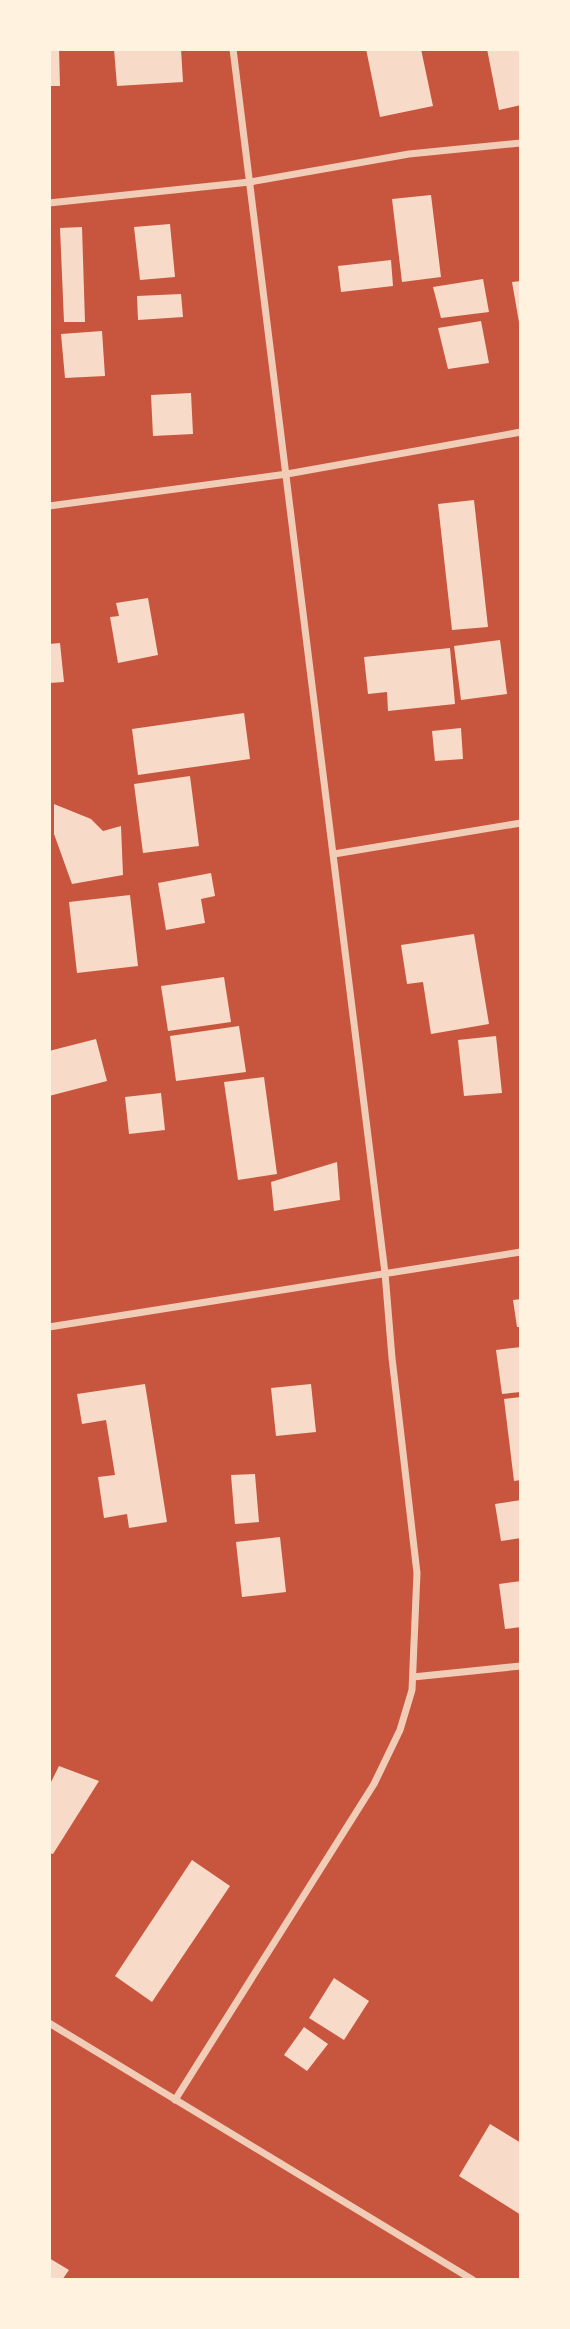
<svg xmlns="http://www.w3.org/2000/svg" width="570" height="2329" viewBox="0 0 570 2329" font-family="'Open Sans',sans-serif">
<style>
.building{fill:#f7dbc8}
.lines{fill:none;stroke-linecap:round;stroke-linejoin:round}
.minor{stroke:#f1ccb7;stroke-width:7}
</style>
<rect width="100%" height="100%" fill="#c8553d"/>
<path class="building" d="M49,49H59L60,86H49Z
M114,49H181L183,82L117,86Z
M366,49H421L433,106L380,117Z
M487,49H521V105L499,110Z
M431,195L441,277L402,282L392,199Z
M170,224L175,277L140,280L134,227Z
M82,227L85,322H64L60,228Z
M391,260L393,286L341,292L338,266Z
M483,279L489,312L441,318L433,287Z
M521,281V328H520L512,282Z
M181,294L183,317L138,320L137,296Z
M481,321L489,363L448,369L438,328Z
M102,331L105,376L65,378L61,334Z
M191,393L193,434L153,436L151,395Z
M474,500L488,627L452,630L438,504Z
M148,598L158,655L118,663L110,617L119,616L116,603Z
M500,640L507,694L461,700L454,646Z
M60,643L64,682L49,683V644Z
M450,648L455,704L388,711L387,692L368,694L364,657Z
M244,713L250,759L138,775L132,729Z
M461,728L463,759L435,761L432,731Z
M190,776L199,846L143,853L134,784Z
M54,804L91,819L103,831L121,826L123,875L72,884L54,834Z
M211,873L215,896L201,899L205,923L166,930L158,883Z
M130,895L138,966L77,973L69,902Z
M474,934L489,1024L431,1034L423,982L407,984L401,945Z
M224,977L231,1022L168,1031L161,986Z
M239,1026L246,1072L176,1081L170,1036Z
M496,1036L502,1093L464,1096L458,1040Z
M96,1039L107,1081L49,1096V1051Z
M264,1077L277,1174L238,1180L224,1082Z
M161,1093L165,1130L129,1134L125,1097Z
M337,1162L340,1200L274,1211L271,1182Z
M521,1299V1327H517L513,1300Z
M521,1347V1392L502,1394L496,1350Z
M145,1384L167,1522L129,1528L127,1514L104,1518L98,1477L115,1475L106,1420L82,1424L77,1394Z
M311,1384L316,1432L276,1436L271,1388Z
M521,1397V1480L514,1481L504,1399Z
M255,1474L259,1522L235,1524L231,1475Z
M521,1500V1538L501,1541L495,1504Z
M280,1537L286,1592L242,1597L236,1542Z
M521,1581V1627L505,1629L499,1584Z
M59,1766L99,1781L53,1854L49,1853V1786Z
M192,1860L230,1886L152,2002L115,1976Z
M334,1978L369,2001L344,2040L309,2018Z
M304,2027L328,2044L307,2071L284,2055Z
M490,2124L521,2143V2215L459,2176Z
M49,2258L69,2270L62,2280H49Z"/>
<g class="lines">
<path class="minor" d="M49,203L250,182L409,154L521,143
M49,506L287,474L521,432
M334,854L521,823
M49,1327L521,1252
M413,1677L521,1666
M49,2023L473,2280
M175,2100L374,1784L400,1730L412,1690L417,1573L392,1358L385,1273L233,49"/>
</g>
<rect width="570" height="2329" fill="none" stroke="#fff3e0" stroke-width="102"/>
</svg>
